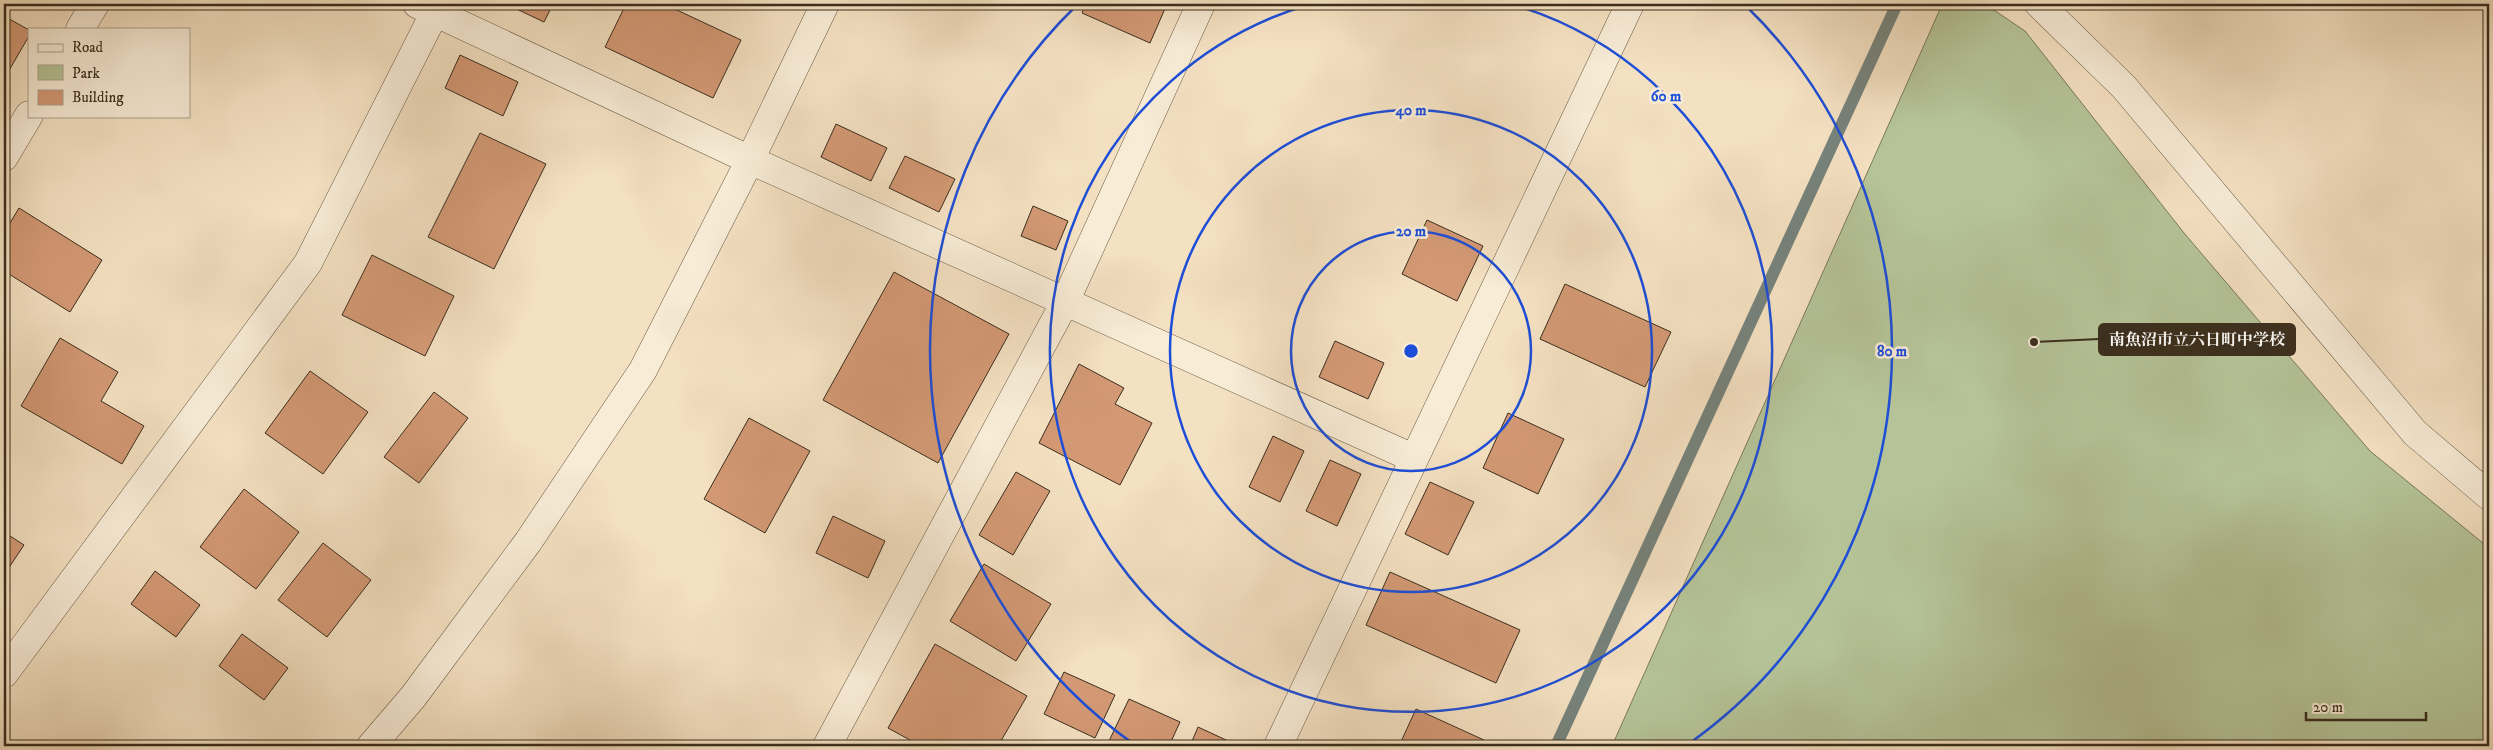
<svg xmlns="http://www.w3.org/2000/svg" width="2493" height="750" viewBox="0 0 2493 750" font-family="'IM FELL DW Pica','Noto Serif JP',serif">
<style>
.green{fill:#b5c498;stroke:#78795a}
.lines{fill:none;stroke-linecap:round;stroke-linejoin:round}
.stream{stroke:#76837c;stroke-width:12}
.building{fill:#d39975;stroke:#3a2e1d}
.minor-casing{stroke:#685b46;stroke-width:29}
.minor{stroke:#f8ecd7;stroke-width:28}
.ring{fill:none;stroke:#1d4ed8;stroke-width:2.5}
.centre{fill:#1d4ed8;stroke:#f8ecd7;stroke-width:2.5}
.ring-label{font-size:15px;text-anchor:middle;font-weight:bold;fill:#1d4ed8;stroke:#f8ecd7;stroke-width:5;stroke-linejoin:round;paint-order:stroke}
.leader{fill:none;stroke:#3a2e1d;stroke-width:2}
.callout-dot{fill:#3a2e1d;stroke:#f8ecd7;stroke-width:2}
.callout{fill:#3a2e1d;stroke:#3a2e1d;stroke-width:2}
.callout-label{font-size:16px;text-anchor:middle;font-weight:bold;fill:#fff}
</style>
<rect width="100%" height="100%" fill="#f4e1c2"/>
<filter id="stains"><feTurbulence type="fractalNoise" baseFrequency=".004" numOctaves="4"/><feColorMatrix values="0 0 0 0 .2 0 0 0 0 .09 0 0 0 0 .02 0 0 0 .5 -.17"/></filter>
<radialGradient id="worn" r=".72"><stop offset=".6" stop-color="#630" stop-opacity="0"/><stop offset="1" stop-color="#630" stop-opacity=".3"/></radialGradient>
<path class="green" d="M1951,4H1985L2025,31L2184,233L2370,451L2489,548V746H1612L1941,7Z"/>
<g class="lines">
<path class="stream" d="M1556,746L1897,4"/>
</g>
<path class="building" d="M506,4H553L544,22Z
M626,4H664L741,40L713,98L605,47Z
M1086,4H1167L1150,43L1082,13Z
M4,16L29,30V36L4,79Z
M460,55L518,82L503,116L445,88Z
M836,124L887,148L871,181L821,157Z
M480,133L546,164L494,269L428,237Z
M905,156L955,179L939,212L889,188Z
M1033,206L1068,221L1056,250L1021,236Z
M19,208L102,260L70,312L4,271V233Z
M1427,220L1483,246L1457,301L1402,274Z
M372,255L454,296L425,356L342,315Z
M894,272L1009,334L938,463L823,400Z
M1565,284L1671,332L1645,387L1540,339Z
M60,338L118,372L101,401L144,426L122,464L21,406Z
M1335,341L1384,363L1368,399L1319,377Z
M1079,364L1124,388L1115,404L1152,423L1120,485L1039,443Z
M310,371L368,412L323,474L265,433Z
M434,392L468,418L419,483L384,457Z
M1508,413L1564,439L1538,494L1483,468Z
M749,418L810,451L765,533L704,499Z
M1273,436L1304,451L1280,502L1249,487Z
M1330,460L1361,474L1337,526L1306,511Z
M1016,472L1050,491L1013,555L979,535Z
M1430,482L1474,502L1448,555L1405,534Z
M244,489L299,532L256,589L200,547Z
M833,516L885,541L868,578L816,553Z
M4,532L24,545L4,575Z
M323,543L371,580L327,637L278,600Z
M984,564L1051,604L1016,661L950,621Z
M155,571L200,605L176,637L131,604Z
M1390,572L1520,630L1496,683L1366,625Z
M242,634L288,668L264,700L219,666Z
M935,644L1027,696L998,746H921L888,728Z
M1064,672L1115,695L1095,738L1044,714Z
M1129,699L1180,722L1169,746H1119L1109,741Z
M1416,709L1497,746H1399Z
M1198,727L1239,746H1190Z"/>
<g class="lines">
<g class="minor-casing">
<path id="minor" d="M417,4L750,160L1413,458
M2039,4L2124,87L2415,433L2489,496
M80,29L95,4
M4,157L29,115
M4,674L308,263L439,4
M371,746L413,697L528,542L643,370L750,160L825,4
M827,746L1065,302L1201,4
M1278,746L1630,4"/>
</g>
<use href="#minor" class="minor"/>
</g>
<g class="ring">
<circle cx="1411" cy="351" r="120"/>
<circle cx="1411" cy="351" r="241"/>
<path d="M1511 4A361 361 0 1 1 1311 4"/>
<path d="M1135 745A481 481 0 0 1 1077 5M1745 5A481 481 0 0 1 1687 745"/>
</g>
<circle cx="1411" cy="351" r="8" class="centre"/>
<g class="ring-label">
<text x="1666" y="101">60 m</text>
<text x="1411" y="115">40 m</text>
<text x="1411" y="236">20 m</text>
<text x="1892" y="356">80 m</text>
</g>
<path class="leader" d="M2034 342L2099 339"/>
<circle class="callout-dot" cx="2034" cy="342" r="5"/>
<rect class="callout" x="2099" y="324" width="196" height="31" rx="5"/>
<g class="callout-label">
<text x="2197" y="345">南魚沼市立六日町中学校</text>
</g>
<rect width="2493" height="750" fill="none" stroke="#f4e1c2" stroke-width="20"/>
<rect x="5" y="5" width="2483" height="740" fill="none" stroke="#3a2e1d" stroke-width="2.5"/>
<rect x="10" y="10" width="2473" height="730" fill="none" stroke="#3a2e1d"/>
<rect x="28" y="28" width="162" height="90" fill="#f8ecd7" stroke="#aca08d"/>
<rect x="38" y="44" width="25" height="8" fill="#f8ecd7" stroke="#aca08d"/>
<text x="72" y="52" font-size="15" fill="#3a2e1d">Road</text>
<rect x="38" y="65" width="25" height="15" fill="#b5c498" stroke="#aca08d"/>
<text x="72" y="78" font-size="15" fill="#3a2e1d">Park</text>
<rect x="38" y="90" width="25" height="15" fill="#d39975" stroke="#aca08d"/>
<text x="72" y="102" font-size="15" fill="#3a2e1d">Building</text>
<path d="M2306 712v8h120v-8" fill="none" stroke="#3a2e1d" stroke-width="2.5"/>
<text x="2313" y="712" font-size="15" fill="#3a2e1d" stroke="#f8ecd7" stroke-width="4" paint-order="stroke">20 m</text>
<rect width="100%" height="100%" filter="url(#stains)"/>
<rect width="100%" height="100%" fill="url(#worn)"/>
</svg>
